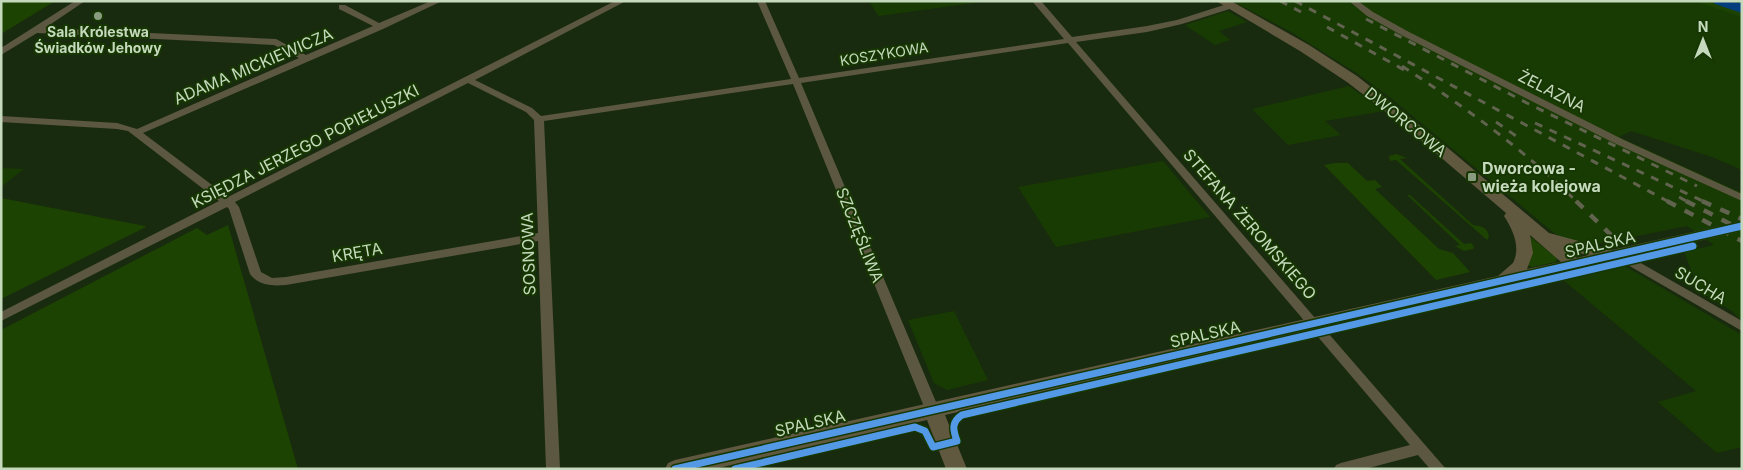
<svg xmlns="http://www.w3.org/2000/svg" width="1743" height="470" viewBox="0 0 1743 470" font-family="Inter,sans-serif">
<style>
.built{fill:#173b02}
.green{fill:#1c4302}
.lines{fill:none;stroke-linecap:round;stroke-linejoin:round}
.river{fill:#023d7e;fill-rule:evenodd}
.street{fill:#5c5740;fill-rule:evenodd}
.secondary{fill:#615840;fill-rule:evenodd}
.rail-far1{stroke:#61634f;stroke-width:3;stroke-dasharray:8 8;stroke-linecap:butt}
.rail{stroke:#61634f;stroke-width:4.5;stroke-dasharray:10 10;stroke-linecap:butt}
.cycleway-casing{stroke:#163702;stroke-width:10}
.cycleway{stroke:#5399e6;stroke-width:7}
.poi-dot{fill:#899c80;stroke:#163702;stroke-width:2}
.labels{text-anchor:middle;stroke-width:4;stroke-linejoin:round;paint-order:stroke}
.far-poi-label{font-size:14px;font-weight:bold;fill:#c5d9bd;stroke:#163702}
.far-street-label{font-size:14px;fill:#c5d9bd;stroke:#163702}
.street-label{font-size:16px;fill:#c5d9bd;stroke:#163702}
.poi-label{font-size:16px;font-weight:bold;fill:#c5d9bd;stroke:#163702;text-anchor:start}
</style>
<rect width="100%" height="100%" fill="#192b0e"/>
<path class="built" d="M869,1H989L878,16Z
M1232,1H1742V170L1712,157L1631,131L1619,137L1742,193V321L1732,311L1700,292L1684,252L1714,245L1687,226L1592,245L1563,238L1554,233L1387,95L1358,74L1291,32Z
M1228,11L1247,22L1219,31L1230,40L1215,45L1185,25Z
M1349,86L1384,111L1325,121L1341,135L1288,145L1252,109Z
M1163,161L1210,217L1056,247L1018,187Z
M1,168L24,169L1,187Z
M1625,266L1742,335V447L1717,453L1658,402L1696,391L1562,279Z
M954,311L988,380L947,390L934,383L908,320Z"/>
<path class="green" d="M1,1H55L1,34Z
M1695,1H1742V17Z
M1396,154L1407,158L1400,159L1473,225C1482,226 1488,228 1489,237L1487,240L1396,160L1390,161L1389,156Z
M1335,163H1348L1367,181L1375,180L1382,187L1375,189L1439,249L1453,253L1470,272L1436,280L1324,165Z
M1407,195H1410L1464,244L1471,243L1474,246L1473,249L1464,251L1455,246L1460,245Z
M1,198L145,226L146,227L1,299Z
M228,225L298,469H1V330L197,228L207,235Z
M1528,235L1557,258L1556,262L1532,267L1527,265Z"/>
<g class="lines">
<path class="river" d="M1713,1L1742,3V13L1715,4Z"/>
<path class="street" d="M75,1H85L45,28L276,39L306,55L373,26L339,9V5H345L379,23L431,1H442L383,29L143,133L228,197L615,1H626L475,80L532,108L541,116L791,79L757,1H765L799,78L1064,39L1032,1H1041L1072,37L1147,26L1177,20L1227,4H1233V8L1182,24L1147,32L1076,42L1446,469H1430L1418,455L1365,469H1334L1336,465L1341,463L1410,445L1068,43L801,83L939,409L937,413L932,414L927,413L925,409L793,84L544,121L560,469H546L538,241L286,285C272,286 259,286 250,274L229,209L227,207L1,321V312L219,201L128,131L117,129L1,122V116L117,123L137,129L299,58L274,45L37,33L1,55V48ZM468,83L526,112L534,120L538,233L286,277L272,278L261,272L239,207L235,202Z
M1349,1H1358L1373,12L1409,32L1624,140L1742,194V201L1616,144L1403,36L1367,16Z
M1618,250L1742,321V331L1614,257L1612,254Z"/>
<path class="secondary" d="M1216,1H1231L1309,45L1357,76L1442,143L1549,233L1612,250L1742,221V231L945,415L967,469H946L927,420L714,469H665L668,463L675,460L1498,276L1513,263C1521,247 1513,230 1504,216L1506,213L1404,126L1347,82L1300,51ZM1530,235L1561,262L1527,269L1533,253ZM1567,249L1586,255H1588L1577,258Z"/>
<path class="rail-far1" d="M1280,1L1301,12
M1295,1L1669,202
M1366,19L1527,103L1697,186
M1327,27L1406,71
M1402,66C1467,109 1521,147 1577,202
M1496,122L1519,138
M1535,123L1705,202
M1679,197L1688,202"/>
<path class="rail" d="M1576,201L1611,235
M1667,201L1742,241
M1686,201L1742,230
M1702,201L1742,219"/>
<g class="cycleway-casing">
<path id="cycleway" d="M675,469L1742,226
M735,469L915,427L925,431L933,447L957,441C953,430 951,422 962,415L1693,246"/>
</g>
<use href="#cycleway" class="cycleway"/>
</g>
<g class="poi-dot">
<circle cx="98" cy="16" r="5"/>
<rect x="1467" y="172" width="10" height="10" rx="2.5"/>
</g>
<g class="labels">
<g class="far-poi-label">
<text x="98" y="37">Sala Królestwa<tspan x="98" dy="16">Świadków Jehowy</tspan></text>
</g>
<g class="far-street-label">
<text transform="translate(884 54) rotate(-9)" y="5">KOSZYKOWA</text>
</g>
<g class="street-label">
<text transform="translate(253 66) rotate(-23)" y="6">ADAMA MICKIEWICZA</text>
<text transform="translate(1552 91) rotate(27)" y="6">ŻELAZNA</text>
<text transform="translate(1406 122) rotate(39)" y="6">DWORCOWA</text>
<text transform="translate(305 146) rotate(-27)" y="6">KSIĘDZA JERZEGO POPIEŁUSZKI</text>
<text transform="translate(1250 224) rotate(49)" y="6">STEFANA ŻEROMSKIEGO</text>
<text transform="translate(860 235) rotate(68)" y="6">SZCZĘŚLIWA</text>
<text transform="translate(1600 244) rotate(-13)" y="6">SPALSKA</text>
<text transform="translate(357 252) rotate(-10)" y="6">KRĘTA</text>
<text transform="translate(528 254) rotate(-92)" y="6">SOSNOWA</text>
<text transform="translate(1701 285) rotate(31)" y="6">SUCHA</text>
<text transform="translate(1205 334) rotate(-13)" y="6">SPALSKA</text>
<text transform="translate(810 423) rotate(-13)" y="6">SPALSKA</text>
</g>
<g class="poi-label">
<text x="1482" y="174">Dworcowa -<tspan x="1482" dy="18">wieża kolejowa</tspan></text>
</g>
</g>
<rect width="1743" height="470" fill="none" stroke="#c5d9bd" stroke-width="5"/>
<g transform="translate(1703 40)" stroke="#163702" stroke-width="4" paint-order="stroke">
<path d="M0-4L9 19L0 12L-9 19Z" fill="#c5d9bd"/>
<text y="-8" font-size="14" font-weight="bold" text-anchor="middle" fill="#c5d9bd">N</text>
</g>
</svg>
